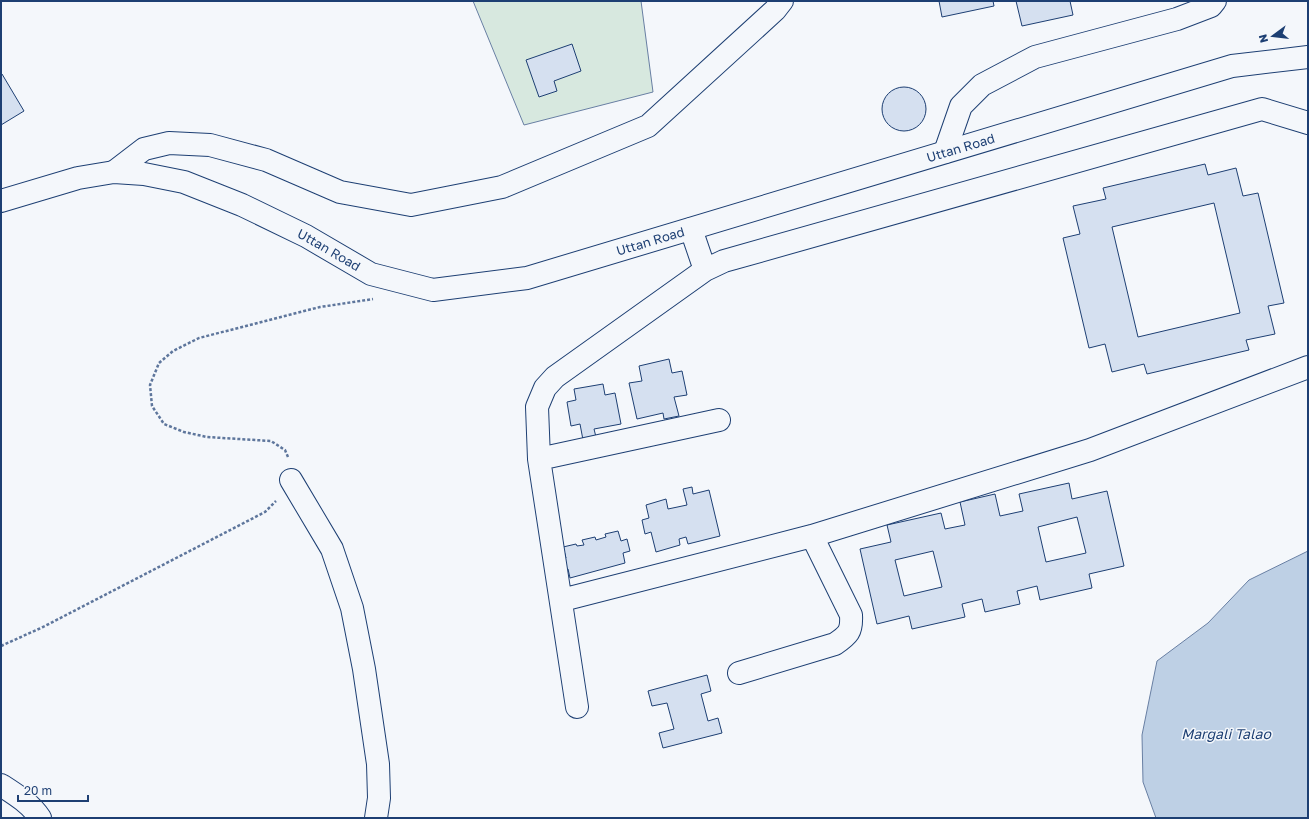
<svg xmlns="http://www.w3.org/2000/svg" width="1309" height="819" viewBox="0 0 1309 819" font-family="'Golos Text',sans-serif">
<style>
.green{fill:#d7e8df;stroke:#687fa3}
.water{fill:#bed0e5;stroke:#687fa3}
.building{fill:#d5e0f0;stroke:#1d3f73;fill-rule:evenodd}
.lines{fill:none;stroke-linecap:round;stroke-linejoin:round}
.minor-casing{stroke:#1d3f73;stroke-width:24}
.major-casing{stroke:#1d3f73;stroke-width:24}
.path{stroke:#5e769c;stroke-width:2.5;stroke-dasharray:3 2;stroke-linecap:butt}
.minor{stroke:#f4f7fb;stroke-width:22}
.major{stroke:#f4f7fb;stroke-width:22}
.labels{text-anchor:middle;stroke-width:3;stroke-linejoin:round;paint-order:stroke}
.street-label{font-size:13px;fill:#1d3f73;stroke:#f4f7fb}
.water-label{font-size:14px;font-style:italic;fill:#1d3f73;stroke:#f4f7fb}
</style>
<rect width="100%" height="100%" fill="#f4f7fb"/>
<path class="green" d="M473,1H641L653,92L524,125Z"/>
<path class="water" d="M1308,551V818H1156L1143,782L1142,735L1157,661L1208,623L1249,580Z"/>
<path class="building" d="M939,1H993L994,6L942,17Z
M1016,1H1070L1073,15L1022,26Z
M572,44L581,71L554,81L557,91L539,97L526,60Z
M2,74L24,111L1,125V75Z
M882 109a22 22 0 1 1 44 0a22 22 0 1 1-44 0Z
M1205,164L1208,175L1236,168L1243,196L1258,193L1284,303L1268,306L1275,334L1246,340L1249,350L1147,374L1144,364L1112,372L1105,344L1089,348L1063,238L1080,234L1073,206L1106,199L1103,188ZM1214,203L1240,313L1138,337L1112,227Z
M669,359L672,373L682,371L687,395L674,397L679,416L664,419L663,413L637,419L629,383L642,381L639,366Z
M603,384L605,395L615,393L621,424L594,429L596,437L583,440L580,424L571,426L567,402L576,400L574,389Z
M1069,483L1072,499L1107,491L1124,566L1089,574L1092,588L1040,600L1037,586L1017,591L1020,604L985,612L982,599L962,604L965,617L912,629L909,616L877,624L860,549L891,542L887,525L941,513L945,529L965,525L960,502L995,494L1000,516L1023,511L1019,494ZM1077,517L1086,553L1046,562L1038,527ZM933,551L942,587L904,596L895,560Z
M692,487L693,494L709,490L720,536L688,544L686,537L679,539L680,545L656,552L651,532L645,534L642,520L649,518L646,505L666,499L668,509L687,505L683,489Z
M618,531L621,541L627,539L630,551L623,553L625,563L570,578L568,569L563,571L559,559L566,558L563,547L576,544L577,546L584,545L582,540L595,537L596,540L606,537L605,534Z
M707,675L711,691L701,694L708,721L718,718L722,733L663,748L659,733L674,729L667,703L652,706L648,691Z"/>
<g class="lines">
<g class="minor-casing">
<path id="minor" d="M945,152L961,106L982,85L1035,57L1177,19L1211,6L1215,1
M114,172L144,149L169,143L210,145L266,160L340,192L411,205L502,187L648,126L775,10L782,1
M691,229L705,270
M539,459L719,420
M291,480L332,549L352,608L364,669L378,764L379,798L376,818
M562,600L812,536L1090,450L1308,367
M739,673L835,644C848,635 852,632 851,615L812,536
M577,707L539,459L537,407L545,388L555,377L705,270L724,261L1262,109L1308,123
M1,785C15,794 31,804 40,818"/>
</g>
<g class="major-casing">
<g id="major">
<path id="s1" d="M1,201L78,178L114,172L144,174L184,182L242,205L306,236L371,274L433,290L527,278L1232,66L1308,57"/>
</g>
</g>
<path class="path" d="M288,457L285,450L271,441L207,437L184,432L164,424L152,406L150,385L159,363L173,351L199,338L320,307L373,299
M1,646L43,627L265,512L276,501"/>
<use href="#minor" class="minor"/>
<use href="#major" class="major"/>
</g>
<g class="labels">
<g class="street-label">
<text dy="5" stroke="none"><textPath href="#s1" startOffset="1008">Uttan Road</textPath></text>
<text dy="5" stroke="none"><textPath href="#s1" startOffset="684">Uttan Road</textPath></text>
<text dy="5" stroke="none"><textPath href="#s1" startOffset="348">Uttan Road</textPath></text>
</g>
<g class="water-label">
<text x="1226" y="739">Margali Talao</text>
</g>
</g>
<rect width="1309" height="819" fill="none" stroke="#1d3f73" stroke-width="4"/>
<g transform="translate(1273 36) rotate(255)" stroke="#f4f7fb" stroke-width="3" paint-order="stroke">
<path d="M0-3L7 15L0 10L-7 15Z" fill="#1d3f73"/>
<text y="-6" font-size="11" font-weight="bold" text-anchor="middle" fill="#1d3f73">N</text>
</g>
<path d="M18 795v6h70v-6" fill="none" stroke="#1d3f73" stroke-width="2"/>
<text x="24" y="795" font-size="12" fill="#1d3f73" stroke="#f4f7fb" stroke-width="3" paint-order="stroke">20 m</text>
</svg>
